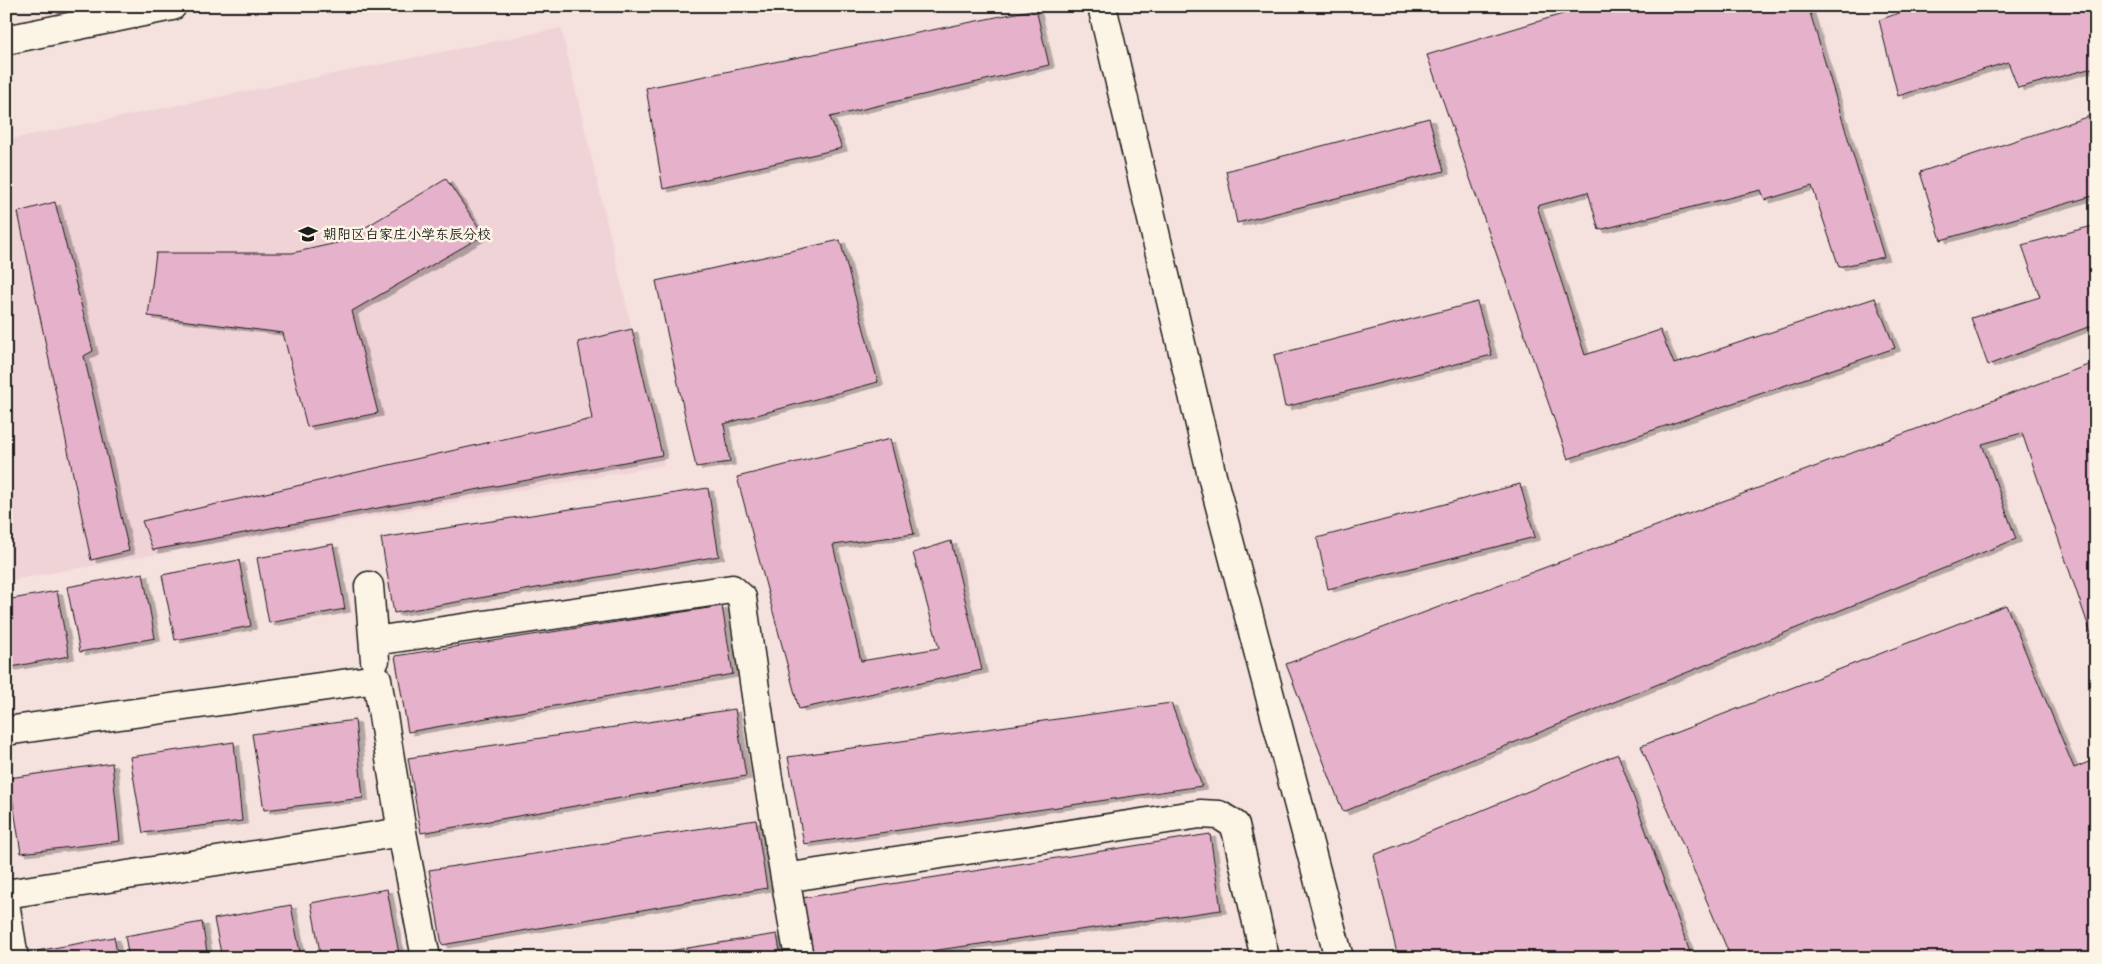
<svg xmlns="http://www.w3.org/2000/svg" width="2102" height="964" viewBox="0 0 2102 964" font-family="'Gochi Hand','LXGW WenKai TC',sans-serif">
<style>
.built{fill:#f0d3d7}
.building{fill:#e6b1ca;stroke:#1c1c1c;filter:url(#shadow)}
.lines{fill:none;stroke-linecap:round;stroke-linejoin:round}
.minor-casing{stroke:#1c1c1c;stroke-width:31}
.tertiary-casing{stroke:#1c1c1c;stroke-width:31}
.minor{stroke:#fcf5e5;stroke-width:28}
.tertiary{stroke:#fcf5e5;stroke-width:28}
.labels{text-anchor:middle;stroke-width:5;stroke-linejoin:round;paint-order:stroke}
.poi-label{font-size:14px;fill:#1c1c1c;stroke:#fcf5e5;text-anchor:start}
</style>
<defs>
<filter id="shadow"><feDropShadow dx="5.5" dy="3" stdDeviation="0" flood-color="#0004"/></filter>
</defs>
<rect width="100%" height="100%" fill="#f5e1dd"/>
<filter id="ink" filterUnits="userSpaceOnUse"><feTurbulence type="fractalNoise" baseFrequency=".02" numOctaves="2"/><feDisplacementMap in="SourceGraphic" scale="10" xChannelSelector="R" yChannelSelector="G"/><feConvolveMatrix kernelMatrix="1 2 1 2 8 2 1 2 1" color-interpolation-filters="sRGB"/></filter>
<g filter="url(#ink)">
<path class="built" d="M561,28L664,465L6,581V140Z"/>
<path class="building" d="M1589,6H1808L1884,257L1839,267L1812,186L1765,200L1761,190L1599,230L1588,192L1537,206L1585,355L1660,330L1674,364L1875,298L1895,348L1568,459L1427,55Z
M1919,6H2096V67L2018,88L2008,62L1898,96L1879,20Z
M1036,9L1049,65L830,117L842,148L663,189L646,88Z
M2096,114V195L1941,240L1920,172Z
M1429,118L1444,171L1237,223L1226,171Z
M446,179L484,235L352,311L378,413L307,427L283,333L148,316L156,253H292L341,242Z
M55,202L93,351L84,356L129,551L91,560L18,212Z
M2096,225V324L1988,365L1971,318L2040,297L2022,245Z
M840,240L878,382L724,424L730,462L696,467L656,281Z
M1477,302L1492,355L1285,407L1274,355Z
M632,329L662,455L153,550L142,521L592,419L578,342Z
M2096,362V648L2022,433L1982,444L2016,539L1343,812L1286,664Z
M890,439L914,534L833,545L861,661L939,648L913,553L951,541L982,670L799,709L737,477Z
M1520,484L1535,537L1328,589L1317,538Z
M708,488L719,556L394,613L381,538Z
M333,544L345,609L269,623L257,558Z
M239,560L251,626L175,640L162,575Z
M143,573L155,638L80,652L67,587Z
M57,591L69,656L6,668V600Z
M2006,605L2074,768L2096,759V958H1731L1641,746Z
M722,606L733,674L408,732L395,656Z
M1171,703L1202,786L804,844L788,757Z
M735,709L746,776L421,833L408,758Z
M355,720L363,798L264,810L252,734Z
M234,742L242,821L143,833L130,757Z
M1618,754L1692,958H1398L1374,855Z
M112,763L120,841L21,853L9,778Z
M756,820L767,888L442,945L429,870Z
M1210,834L1221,910L881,958H812L802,898Z
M387,889L399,954L379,958H321L311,903Z
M291,905L301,958H222L214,919Z
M202,922L208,958H129L125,936Z
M777,934L781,958H624Z
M114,937L118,958H39L37,951Z"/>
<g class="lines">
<g class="minor-casing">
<path id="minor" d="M1102,6L1212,476L1339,958
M369,586L375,660
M374,641L732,589L742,598L768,779L799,958
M6,731L377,679L402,832
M785,878L1200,814L1219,815L1235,825L1265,958
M6,894L402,832L426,958
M6,909L14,958"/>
</g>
<g class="tertiary-casing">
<path id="tertiary" d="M6,40L172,6"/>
</g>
<use href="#minor" class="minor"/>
<use href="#tertiary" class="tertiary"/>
</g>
</g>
<defs>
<g id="school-bare" transform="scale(1.5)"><path d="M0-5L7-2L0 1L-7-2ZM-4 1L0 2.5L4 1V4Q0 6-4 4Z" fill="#1c1c1c" stroke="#fcf5e5" stroke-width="2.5" paint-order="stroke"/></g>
</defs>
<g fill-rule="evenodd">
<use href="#school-bare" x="308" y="234"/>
</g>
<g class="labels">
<g class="poi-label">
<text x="323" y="239">朝阳区白家庄小学东辰分校</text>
</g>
</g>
<rect width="2102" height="964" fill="none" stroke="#fcf5e5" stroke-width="25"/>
<rect x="12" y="12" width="2077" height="939" fill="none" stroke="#1c1c1c" stroke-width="2" filter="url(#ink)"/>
</svg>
